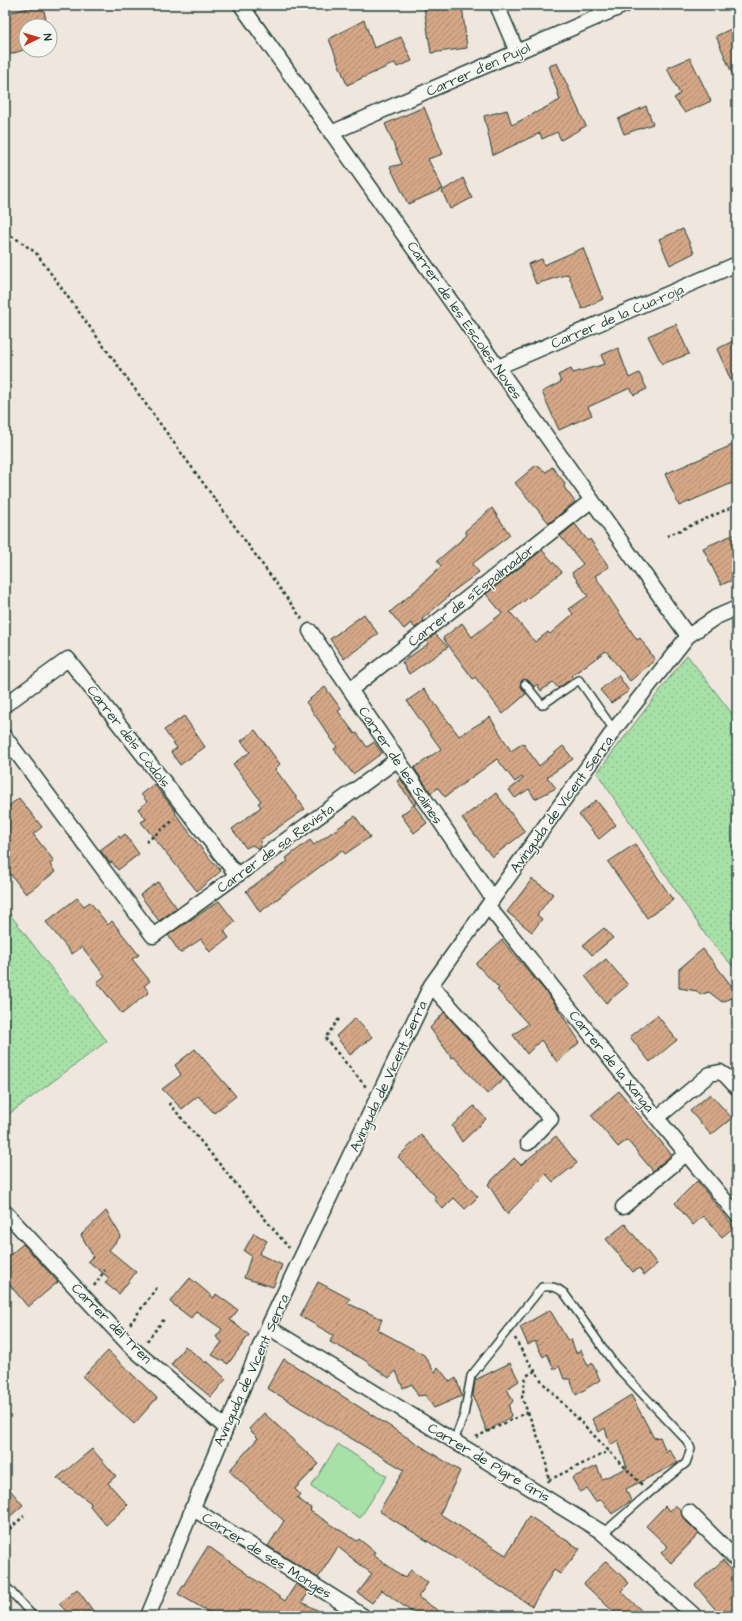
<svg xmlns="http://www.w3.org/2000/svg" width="742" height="1621" viewBox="0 0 742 1621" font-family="'Architects Daughter',sans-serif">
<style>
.grass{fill:url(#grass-dots);stroke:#638f6e}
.pitch{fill:#a7e1a7;stroke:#638f6e}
.building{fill:url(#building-hatch);stroke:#1f3d34}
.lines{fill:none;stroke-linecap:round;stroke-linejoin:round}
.service-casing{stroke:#1f3d34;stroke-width:10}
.minor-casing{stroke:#1f3d34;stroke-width:17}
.path{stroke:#1f3d34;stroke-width:2.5;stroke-dasharray:3 3;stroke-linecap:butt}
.service{stroke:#f6f6f2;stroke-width:7}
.minor{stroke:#f6f6f2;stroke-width:14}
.labels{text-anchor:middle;stroke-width:3;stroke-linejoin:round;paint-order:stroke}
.street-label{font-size:14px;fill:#1f3d34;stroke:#f6f6f2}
</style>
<defs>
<pattern id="grass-dots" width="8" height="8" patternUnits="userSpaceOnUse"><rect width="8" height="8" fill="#a7e1a7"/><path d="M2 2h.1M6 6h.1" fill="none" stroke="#8fc290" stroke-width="1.8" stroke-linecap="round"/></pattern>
<pattern id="building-hatch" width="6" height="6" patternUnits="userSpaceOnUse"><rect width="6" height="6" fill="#d5a787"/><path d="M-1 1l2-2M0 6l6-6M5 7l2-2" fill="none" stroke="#ac896f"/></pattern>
</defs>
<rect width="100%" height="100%" fill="#efe6dd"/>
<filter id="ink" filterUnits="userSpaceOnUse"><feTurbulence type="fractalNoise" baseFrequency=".025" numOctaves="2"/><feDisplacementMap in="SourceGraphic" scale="8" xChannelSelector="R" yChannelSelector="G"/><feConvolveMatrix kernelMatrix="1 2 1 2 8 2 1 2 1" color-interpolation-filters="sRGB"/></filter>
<g filter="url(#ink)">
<path class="grass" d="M687,655L737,720V971L707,937L597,773Z
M5,908L107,1041L5,1117Z"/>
<path class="pitch" d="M338,1444L387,1476L360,1518L311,1487Z"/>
<path class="building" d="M40,5H43L47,26H26V49L5,56V14Z
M432,5H462L467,48L431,53L424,7Z
M364,20L374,48L401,37L412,61L397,67L395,63L347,85L329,39Z
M737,26V85L716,36Z
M690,58L711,101L685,113L674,98L680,94L667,68Z
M557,63L586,126L561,140L557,132L542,139L540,133L493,155L484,116L507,110L512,125L560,100L549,66Z
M646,106L653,124L624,134L618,119Z
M424,107L443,154L428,159L443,189L408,204L390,167L402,164L385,124Z
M463,178L472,198L450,209L442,191Z
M683,229L694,253L670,265L659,239Z
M583,248L603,299L582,309L568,274L536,284L528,264L542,259L544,265Z
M676,324L689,354L662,364L648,336Z
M737,339V394L717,349Z
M618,348L629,378L639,373L647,389L634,395L630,388L588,407L592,415L559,430L542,392L561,382L558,375L571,369L573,373L605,364L601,355Z
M737,443V481L679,506L665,474Z
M536,465L546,472L552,467L565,483L564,487L575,502L549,523L515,483Z
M492,508L510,535L472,564L479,572L448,595L449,596L422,619L424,621L415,628L411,623L404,629L390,612L415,591L441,566L437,561L467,535L465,531Z
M575,524L588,541L590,539L609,567L595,576L637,640L640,638L655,660L630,681L606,651L571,676L573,678L558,688L553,682L541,691L537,684L534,687L529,681L524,679L521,682L520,685L526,694L503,714L475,677L473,679L443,638L462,623L472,637L502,613L486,594L542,550L562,572L510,612L535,642L548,632L550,634L573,614L569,609L588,596L572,573L583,564L560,536Z
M737,533V578L721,585L703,548Z
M364,614L378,634L344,659L330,639Z
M435,634L448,647L409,674L402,662L428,644L426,642Z
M618,675L629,691L611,703L600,690Z
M325,687L341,709L338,711L355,734L357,733L367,747L374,742L382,753L353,774L334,749L337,747L306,702Z
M424,689L459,736L490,717L511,751L523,743L539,766L563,746L573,759L547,777L556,788L535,799L529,789L515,798L509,790L523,779L522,777L515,782L497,759L445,797L438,788L431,793L414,768L441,749L407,701Z
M184,716L205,747L180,765L171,752L177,748L164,730Z
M255,730L280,764L275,769L305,809L260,840L261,848L259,849L252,845L246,848L232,829L261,807L258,803L261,801L233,764L250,752L241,741Z
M400,778L417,803L414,805L397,781Z
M154,784L176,812L175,813L204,852L221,871L197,891L141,822L146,819L138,809L147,802L141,794Z
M496,793L525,832L492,857L462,818Z
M19,798L42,827L33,834L54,861L50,864L55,872L26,894L5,867V809Z
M596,800L616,825L599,839L579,815Z
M414,805L427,823L414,833L401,815Z
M355,816L370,837L345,854L342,850L260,912L246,891L288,861L286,858L310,840L314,845Z
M125,834L139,854L118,870L112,862L110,863L100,850L119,836L120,838Z
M635,844L673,900L647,918L608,862Z
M532,879L553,894L537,915L542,919L532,932L507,912Z
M158,882L177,908L159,921L140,895Z
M77,898L84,906L90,902L108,925L112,921L139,955L132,959L150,981L144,986L149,992L122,1014L97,982L105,976L82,947L72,954L46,922Z
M219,901L235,922L224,931L229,938L210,952L201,939L180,953L168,935Z
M604,928L613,938L592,955L583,945Z
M502,940L551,998L580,1042L557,1062L541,1040L527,1054L513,1035L528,1024L497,990L499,988L476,964Z
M703,949L737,993V996L722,1002L709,992L700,995L697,991L679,988V969Z
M606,959L628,985L606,1003L585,976Z
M444,1012L504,1079L487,1094L454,1057L452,1058L430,1028Z
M657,1015L677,1040L650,1062L630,1037Z
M355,1018L372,1037L350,1055L336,1036Z
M195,1049L236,1096L214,1113L198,1096L182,1109L162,1089L181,1075L175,1065Z
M619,1091L672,1155L653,1171L627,1140L618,1147L591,1115Z
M710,1094L732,1118L711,1135L690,1111Z
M474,1106L486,1119L462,1142L452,1126Z
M421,1135L478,1197L465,1209L454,1198L443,1209L434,1199L436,1197L398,1157Z
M556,1136L577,1163L553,1182L546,1174L507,1214L488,1184L514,1158L521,1165Z
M697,1181L734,1227L722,1237L703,1216L693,1225L675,1203Z
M106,1211L121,1236L109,1250L136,1272L119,1294L105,1283L109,1278L88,1261L93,1256L81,1235Z
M625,1224L657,1264L644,1275L639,1268L633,1272L606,1239Z
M254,1233L267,1241L259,1254L282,1265L273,1287L244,1278L251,1256L244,1251Z
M23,1244L58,1282L28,1307L5,1279V1259Z
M190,1278L214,1298L216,1294L238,1310L230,1320L249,1335L228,1364L212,1355L222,1342L216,1337L222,1329L196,1311L191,1318L170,1302Z
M318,1282L350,1299L347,1303L382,1319L378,1330L424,1355L435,1373L438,1367L450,1382L456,1378L462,1396L434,1408L425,1395L418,1396L412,1384L403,1388L396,1371L389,1378L363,1359L330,1342L333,1335L300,1316Z
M550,1310L568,1341L571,1339L576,1353L581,1350L588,1366L592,1363L600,1380L576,1395L570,1379H564L559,1366L554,1369L547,1354L543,1357L535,1341L528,1345L520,1327Z
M185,1346L206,1363L207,1361L226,1379L211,1397L171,1365Z
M108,1351L157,1398L134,1424L83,1377Z
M284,1359L460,1471L440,1514L506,1555L529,1516L580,1549L560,1574L554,1570L532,1606L379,1511L404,1470L267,1388Z
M510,1363L519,1381L507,1389L513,1401L509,1406L511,1416L487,1432L473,1395L475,1380Z
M631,1395L654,1438L660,1437L666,1452L669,1449L678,1463L626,1489L631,1501L612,1514L602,1500L595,1501L587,1489L580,1492L572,1478L597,1466L602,1479L627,1468L618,1440L610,1445L605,1428L599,1432L592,1419Z
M264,1413L319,1464L295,1489L300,1494L297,1498L311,1508L310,1511L357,1541L359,1539L375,1552L373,1555L405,1578L411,1570L428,1583L418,1597L446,1616H417L382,1590L372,1603L358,1593L372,1574L338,1547L318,1578L268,1546L284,1521L229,1471L258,1438L249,1429Z
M92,1449L116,1476L108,1483L128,1505L106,1525L90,1506L91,1503L57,1478Z
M5,1484L23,1505L5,1521Z
M675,1505L681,1510L683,1518L699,1534L671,1563L661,1553L668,1547L646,1526L665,1506L670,1511Z
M208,1546L285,1601L296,1584L309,1592L302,1602L328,1616H216L178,1594Z
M723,1560L737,1577V1616H721L695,1585Z
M606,1561L629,1583L621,1591L647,1616H618L584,1584Z
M77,1589L97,1616H71L59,1604Z"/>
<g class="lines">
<g class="service-casing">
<path id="service" d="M525,684L542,705L579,680L614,730
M454,1441L464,1415L471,1376L542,1287C552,1286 557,1287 564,1293L615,1365L688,1442L691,1449L686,1463L649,1493L609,1528L600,1531
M5,1585L33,1616"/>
</g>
<g class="minor-casing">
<path id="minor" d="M241,5L688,636
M497,5L517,52
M331,133L625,5
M498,367L737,264
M310,631L493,899
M350,690L592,500
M5,705L68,659L237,875
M5,737L153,936L398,759
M488,906L657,1118L737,1215
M431,985L551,1119L528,1143
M657,1118L710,1074L720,1072L726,1076L737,1088
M623,1207L687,1153
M5,1212L131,1347L226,1428
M268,1327L600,1531L695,1616
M192,1508L363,1616
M689,1512L737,1560
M148,1616L268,1327L431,985L614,730L688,636L716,617L737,608"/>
</g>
<path class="path" d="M5,236L14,237L36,253L302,619
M667,536L737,505
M146,842L175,819
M339,1019L325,1038L366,1087
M169,1103L289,1248
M94,1286L105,1270
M130,1324L158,1286
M515,1338L520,1348L543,1383L642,1485
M147,1341L165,1318
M535,1371L526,1376L522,1398L544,1452L549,1480L548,1482
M476,1437L528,1412
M549,1480L609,1451
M5,1533L24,1516"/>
<use href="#service" class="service"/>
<use href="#minor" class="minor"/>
</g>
</g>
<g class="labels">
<g class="street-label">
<text transform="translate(478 69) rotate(-24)" y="5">Carrer d'en Pujol</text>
<text transform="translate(617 316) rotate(-23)" y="5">Carrer de la Cua-roja</text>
<text transform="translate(465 320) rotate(55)" y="5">Carrer de les Escoles Noves</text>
<text transform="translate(471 595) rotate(-38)" y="5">Carrer de s'Espalmador</text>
<text transform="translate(129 736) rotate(52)" y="5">Carrer dels Còdols</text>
<text transform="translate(401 765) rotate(56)" y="5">Carrer de les Salines</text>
<text transform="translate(561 804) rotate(-54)" y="5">Avinguda de Vicent Serra</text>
<text transform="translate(275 848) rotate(-36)" y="5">Carrer de sa Revista</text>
<text transform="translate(612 1061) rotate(51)" y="5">Carrer de la Xanga</text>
<text transform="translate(388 1076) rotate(-65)" y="5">Avinguda de Vicent Serra</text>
<text transform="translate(112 1323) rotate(45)" y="5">Carrer del Tren</text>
<text transform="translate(251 1370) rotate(-66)" y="5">Avinguda de Vicent Serra</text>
<text transform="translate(489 1462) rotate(31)" y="5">Carrer de Pigre Gris</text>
<text transform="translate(267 1555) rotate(32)" y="5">Carrer de ses Monges</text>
</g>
</g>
<rect width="742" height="1621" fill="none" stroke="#f6f6f2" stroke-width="20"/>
<rect x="10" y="10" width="722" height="1601" fill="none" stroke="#1f3d34" stroke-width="1.5" filter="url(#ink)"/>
<g transform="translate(38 38) rotate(85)"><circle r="19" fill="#f6f6f2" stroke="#a0aca6"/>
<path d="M0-3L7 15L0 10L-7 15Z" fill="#c8321e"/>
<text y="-6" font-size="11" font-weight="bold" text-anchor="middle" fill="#1f3d34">N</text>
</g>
</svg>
